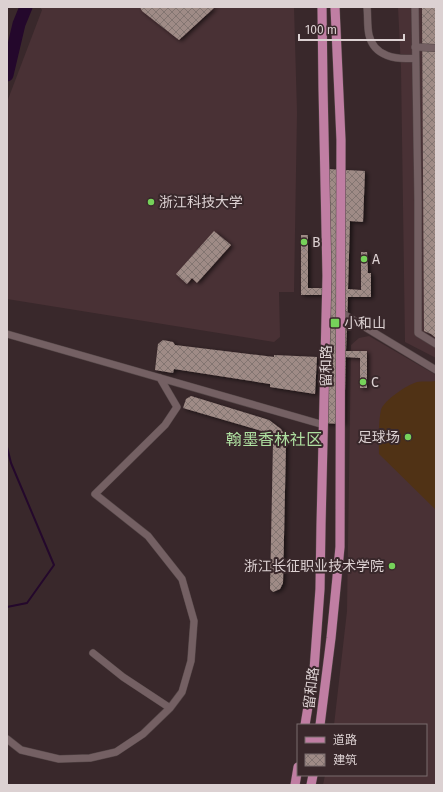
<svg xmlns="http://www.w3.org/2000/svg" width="443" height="792" viewBox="0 0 443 792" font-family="'Fira Sans','Noto Sans SC',sans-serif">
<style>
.built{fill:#493135}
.grass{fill:#503215}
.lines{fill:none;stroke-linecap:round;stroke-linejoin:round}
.stream{stroke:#24082c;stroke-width:2}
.river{stroke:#24082c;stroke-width:13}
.building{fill:url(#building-cross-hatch);filter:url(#shadow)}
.minor-casing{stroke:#554748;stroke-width:8}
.major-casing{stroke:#554748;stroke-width:10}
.path{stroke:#918485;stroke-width:1.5;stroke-dasharray:2 2;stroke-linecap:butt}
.minor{stroke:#746063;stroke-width:7}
.major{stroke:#c07ea3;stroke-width:9}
.poi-dot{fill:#76d25a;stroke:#39282b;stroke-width:1.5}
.labels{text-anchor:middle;stroke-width:4;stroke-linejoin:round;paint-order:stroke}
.poi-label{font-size:14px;fill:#dcd1d2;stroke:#39282b;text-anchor:start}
.street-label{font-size:14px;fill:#dcd1d2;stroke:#39282b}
.quarter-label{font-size:16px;fill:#aedfa0;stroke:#39282b}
</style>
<defs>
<pattern id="building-cross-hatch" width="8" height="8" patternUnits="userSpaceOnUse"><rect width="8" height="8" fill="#9f8b86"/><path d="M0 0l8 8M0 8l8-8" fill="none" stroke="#837471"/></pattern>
<filter id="shadow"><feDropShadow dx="2.5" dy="1.5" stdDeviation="2" flood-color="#0009"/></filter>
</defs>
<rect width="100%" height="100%" fill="#39282b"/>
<path class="built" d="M40,7H294L297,112L294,292H279L280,337L274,342L7,299V102L42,10Z
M398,7H436V358L405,342L401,68Z
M369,336L436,375V785H323L325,775H426V725H334L347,611L351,345L359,338Z"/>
<path class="grass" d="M436,381V510L379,454C379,440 378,424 381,410C384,400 407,385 417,382C423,381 430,382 436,381Z"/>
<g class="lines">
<path class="stream" d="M7,447L11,463L54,565L27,603L7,607"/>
<path class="river" d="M7,75L19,24L26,7"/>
</g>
<path class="building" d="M140,7H215L179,40L142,11Z
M422,7H436V338L431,334L424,331Z
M327,169L365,171L363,222L350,221L348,289L361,290V252H367L368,273H371V297H348L346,351H367V388H360V358L346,357L344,424L320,423L324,295H301V235H308V288H324Z
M214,231L231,245L197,283L192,278L187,284L176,274Z
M163,340L173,342L175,345L274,357V355L317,357L315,394L270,387V384L174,369L173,373L155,370L158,344Z
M191,396L269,420L281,429L285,436L286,444L283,583L280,589L273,592L270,589L273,443L272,438L265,432L183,408L186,399Z"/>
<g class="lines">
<g class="minor-casing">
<path id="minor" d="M367,7C368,16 367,26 369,35C374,57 397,60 415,58
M415,7L418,201V333L436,344
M415,47L436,48
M340,312L436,370
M7,334L324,425
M93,653L123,677L170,708
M7,739L21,750L59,759L90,758L116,752L143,734L170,708L182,692L191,661L194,621L182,579L148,536L95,494L165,425L177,407L160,378"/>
</g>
<g class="major-casing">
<path id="major" d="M305,725L314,670L320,589L321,525L327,276L323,87L322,7
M320,725L331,638L340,547L341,140L335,7
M295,785L298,767
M311,785L313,775"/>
</g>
<path class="path" d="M304,238V253
M364,254V271
M364,370V385"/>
<use href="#minor" class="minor"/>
<use href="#major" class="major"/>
</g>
<g class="poi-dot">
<circle cx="151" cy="202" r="4"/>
<circle cx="304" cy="242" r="4"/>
<circle cx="364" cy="259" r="4"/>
<rect x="330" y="318" width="10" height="10" rx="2"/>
<circle cx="363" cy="382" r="4"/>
<circle cx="408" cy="437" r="4"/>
<circle cx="392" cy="566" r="4"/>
</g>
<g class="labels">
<g class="poi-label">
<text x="159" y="207">浙江科技大学</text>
<text x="312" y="247">B</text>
<text x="372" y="264">A</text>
<text x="344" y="328">小和山</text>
<text x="371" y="387">C</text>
<text x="400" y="442" text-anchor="end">足球场</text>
<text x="384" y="571" text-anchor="end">浙江长征职业技术学院</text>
</g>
<g class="street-label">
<text transform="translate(326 366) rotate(-90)" y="5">留和路</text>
<text transform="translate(311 688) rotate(-83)" y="5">留和路</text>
</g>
<g class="quarter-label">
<text x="274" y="445">翰墨香林社区</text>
</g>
</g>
<rect width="443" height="792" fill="none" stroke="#dcd1d2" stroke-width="16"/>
<rect x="297" y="724" width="130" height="52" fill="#39282b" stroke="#7a6c6e"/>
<rect x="305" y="737" width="20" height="6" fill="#c07ea3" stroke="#7a6c6e"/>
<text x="333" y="744" font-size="12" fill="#dcd1d2">道路</text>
<rect x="305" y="754" width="20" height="12" fill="url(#building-cross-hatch)" stroke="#7a6c6e"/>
<text x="333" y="764" font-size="12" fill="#dcd1d2">建筑</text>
<path d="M299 34v6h105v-6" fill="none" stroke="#dcd1d2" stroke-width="2"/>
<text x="305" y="34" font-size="12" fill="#dcd1d2" stroke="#39282b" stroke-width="3" paint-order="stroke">100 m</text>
</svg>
